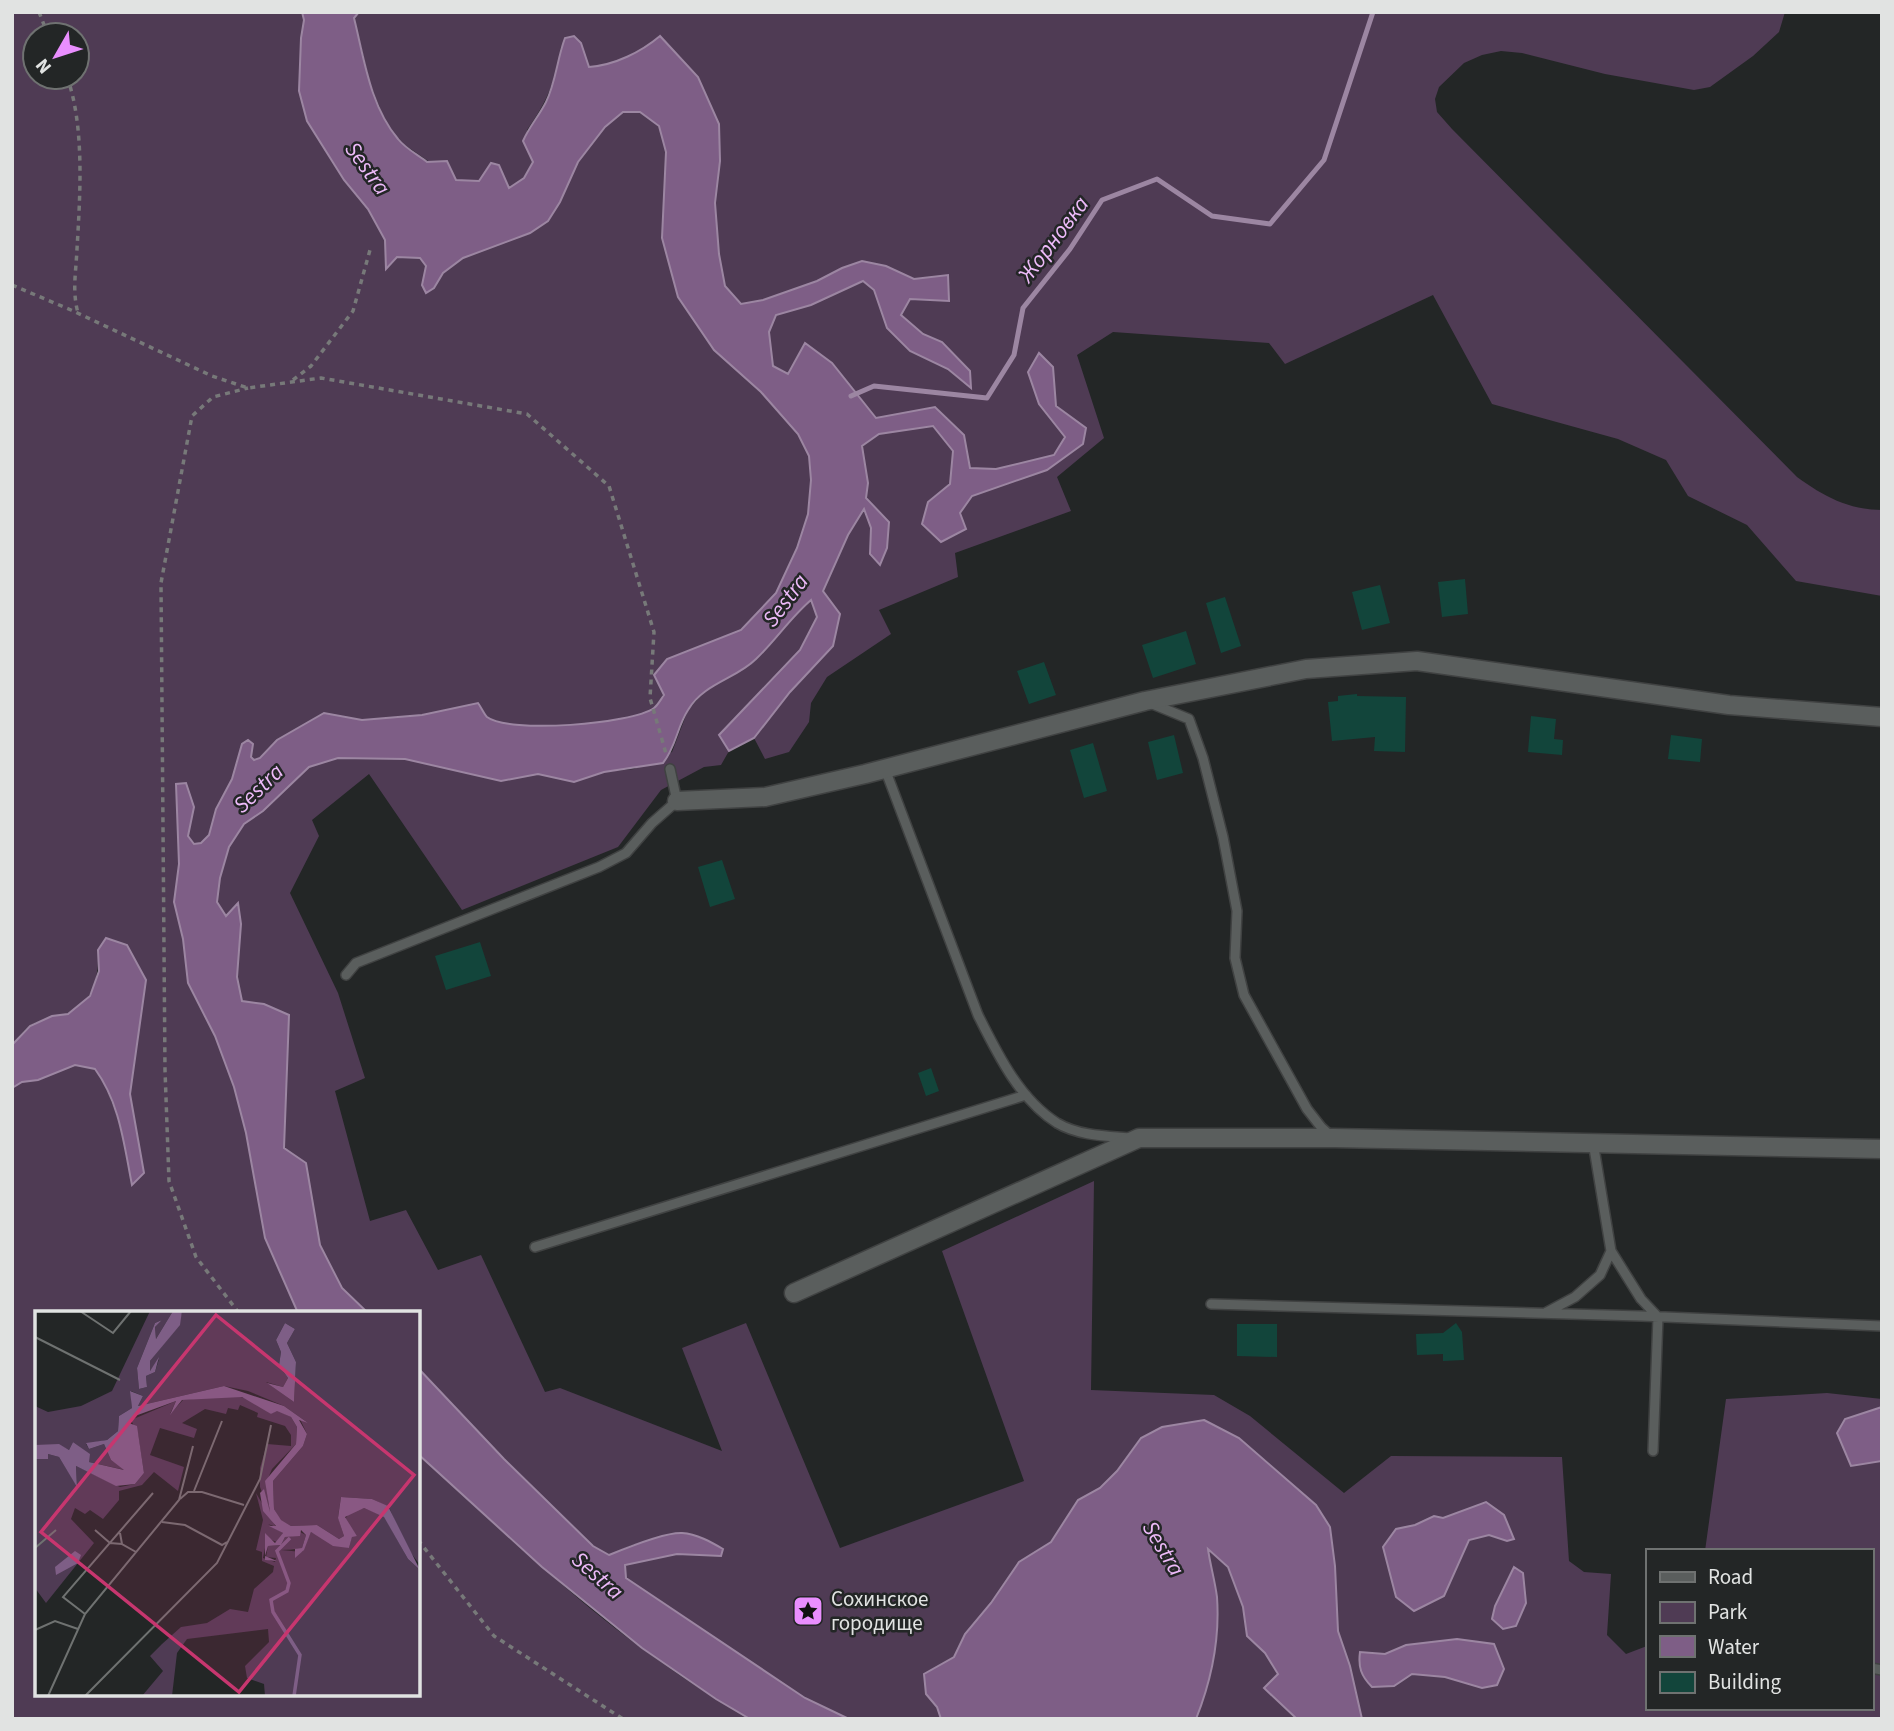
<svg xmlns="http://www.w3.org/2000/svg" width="1894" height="1731" viewBox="0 0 1894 1731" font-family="'Source Sans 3',sans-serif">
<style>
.green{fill:#4f3b54;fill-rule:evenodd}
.water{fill:#7e5e86;stroke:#9c86a2;stroke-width:2}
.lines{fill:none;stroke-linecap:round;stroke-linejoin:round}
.stream{stroke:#9c86a2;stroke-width:5}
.building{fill:#12453b}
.lane-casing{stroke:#404242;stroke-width:12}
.street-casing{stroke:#404242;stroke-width:21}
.path{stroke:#777979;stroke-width:3.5;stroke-dasharray:5 5;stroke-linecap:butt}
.lane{stroke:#5a5e5d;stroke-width:9}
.street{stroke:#5a5e5d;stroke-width:18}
.labels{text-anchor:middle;stroke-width:5;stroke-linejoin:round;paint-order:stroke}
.poi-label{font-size:21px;fill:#e1e3e2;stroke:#232626;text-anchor:start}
.water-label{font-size:23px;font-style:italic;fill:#edbaf9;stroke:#232626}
.inset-river{fill:none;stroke:#7e5e86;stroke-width:3.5}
.inset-road{fill:none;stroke:#6f7271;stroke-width:2}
.view{fill:#c7366f;fill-opacity:0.15;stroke:#c7366f;stroke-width:3.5}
.inset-edge{fill:none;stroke:#e1e3e2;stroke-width:3.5}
</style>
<rect width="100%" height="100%" fill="#232626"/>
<path class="green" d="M12,12H302L304,20L301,38L307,121L344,180L368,209L385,240L386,268L397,257L420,258L426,266L422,285L434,288L443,273L463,258L530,233L548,221L560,202L578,162L605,127L623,112H640L659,126L666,152L662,238L761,392L798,434L809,456L811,480L808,514L797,548L776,593L741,630L667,659C666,675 668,694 657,706C638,725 508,734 487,717C483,714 480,707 478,703L422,715L362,720L324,713L277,740L260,758L254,760L242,744L232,779L216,809L209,835L201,843L193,845L188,836L194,806L177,785L179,864L174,902L183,939L234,1087L246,1133L265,1238L298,1313H37V1694H418V1454C460,1489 499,1528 540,1565C603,1622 676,1677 750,1719H12V1088L22,1082L38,1080L75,1065L95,1069L104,1082L120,1124L144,1173L130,1094L146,980L98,950C99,976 94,1003 67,1014C56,1019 43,1018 31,1025C24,1029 18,1038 12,1045ZM35,35H77V77H35Z
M359,12H1785L1779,32L1753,56L1710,87L1694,90L1605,74L1522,53L1501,51L1482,55L1464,63L1439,87L1435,99L1437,112L1452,129L1797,477C1823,496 1849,510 1882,510V596L1796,581L1747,525L1688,496L1666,460L1618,439L1492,404L1433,295L1285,364L1269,343L1113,332L1077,355L1104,438L1057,477L1071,511L955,553L958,577L879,610L891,634L827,677L811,703L809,722L789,752L765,759L754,738L790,692L839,614L823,592L848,535L864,508L871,528L870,553L880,565L887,548L889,522L866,498L868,483L862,447L879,434L933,426L953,451L950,484L928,502L960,513L972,496L1047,470L1086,428L1056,406L1053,367L1039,404L1065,436L1054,455L996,469L970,468L964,435L936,407L876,418L855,394L805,343L788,374L773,366L769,332L776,314L811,305L863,281L874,290L887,328L909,351L948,369L970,387V371L942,342L923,334L901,315L910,299L948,275L914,279L886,266L842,268L817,281L763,300L741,304L725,286L719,254L715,203L720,161L719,124L660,36C640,53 614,65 589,67L581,43L561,47C556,80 547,102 527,130L534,161L524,178L508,188L491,163L479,181L456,180L399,141L386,123L370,83L354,17Z
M811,600L817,616L800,650L719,735L729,751L721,765L704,767L661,790L618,847L462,910L369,774L312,820L319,836L290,893L338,993L365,1078L335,1091L370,1221L406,1210L438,1270L481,1255L545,1392L560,1388L722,1451L682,1348L746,1323L840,1548L1024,1481L942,1251L1094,1181L1091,1390L1214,1395L1250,1416L1344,1493L1391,1456L1562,1457L1569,1561L1584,1572L1611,1574L1607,1635L1626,1654L1647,1646V1708H1871V1551H1705L1726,1399L1827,1393L1882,1399V1719H1362L1350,1666L1338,1631L1335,1566L1330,1527L1275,1470L1239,1438H1141L1117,1471L1100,1488L1078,1500L1051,1542L1019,1562L991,1603L965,1634L954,1657L924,1674L926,1694L937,1707L941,1719H849L805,1698L626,1578L625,1565L677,1554L720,1556L681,1532L632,1545L609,1555L593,1546L504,1459L418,1368V1313H368L342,1288L320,1245L306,1163L284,1148L289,1015L264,1004L242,1001L237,978L241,924L238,904L226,917L217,902L220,878L229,847L244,824L263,811L309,767L338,758L405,759L501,780L538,774L574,782L604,772L634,769L672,752L688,710L707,689L755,661L787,623Z
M1207,1548L1228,1567L1243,1607L1247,1636L1265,1653L1278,1675L1264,1688L1297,1719H1196C1221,1657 1222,1612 1207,1548Z"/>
<path class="water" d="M302,12H359L354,18C364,58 370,106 398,139C405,148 418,155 427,162L447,161L456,180L479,181L491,163L499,165L509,188L524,178L533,162L523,141C529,127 539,116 546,102C556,82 557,59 565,38L574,36L581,43L589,67C615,65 641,52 660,36L698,77L719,124L720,161L715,203L719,254L725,286L741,304L763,300L817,281L842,268L862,261L886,266L914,279L948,275L949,301L910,299L901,315L923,334L942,342L970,371L971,388L948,369L910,351L887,328L874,290L863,281L811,305L776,315L769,332L773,366L788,374L805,343L832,363L876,418L935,407L964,435L970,468L996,469L1054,455L1065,437L1039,404L1028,372L1039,353L1053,367L1056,406L1086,428L1083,444L1047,470L972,496L960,513L966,529L941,542L922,524L928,502L950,484L953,451L933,426L879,434L862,446L868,483L866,498L889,522L887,548L880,565L870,554L871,528L864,509L848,535L823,591L840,614L833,646L790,692L754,738L729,751L719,735L800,650L817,617L811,600C790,618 776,640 756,659C736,679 704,683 688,710C677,727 676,747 663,763L604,772L574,782L538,774L501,781L405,759L338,758L309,767L263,811L244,824L229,847L220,878L217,902L226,916L238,903L241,924L237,977L242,1001L264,1004L289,1015L284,1148L306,1163L320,1245L342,1288L368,1313H298L265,1238L246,1133L234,1087L215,1036L188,983L183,939L174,902L179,864L176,784L186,783L194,807L188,836L194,844L201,843L209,835L216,809L232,779L242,744L248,740L253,744L251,757L254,760L260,758L277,740L324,713L362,720L422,715L478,703C481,707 484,714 487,717C509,734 632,724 654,708C658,705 661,699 664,695L654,675L667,659L741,630L776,593L797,548L808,514L811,480L809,456L798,434L761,392L714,350L678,297L662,238L666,152L659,126L640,112H623L605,127L578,162L560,202L548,221L530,233L463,258L443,273L434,288L426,293L422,285L426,266L420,258L397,257L386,269L385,240L368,209L344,180L307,121L299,91L301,38L304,20Z
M106,938L127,945L146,980L130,1094L144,1173L132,1185C124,1145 120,1103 95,1069L75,1065L38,1080L22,1082L12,1088V1045L30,1026L52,1016L68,1014L90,996L99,971L98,950Z
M418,1368L504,1459L593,1546L609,1555C626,1548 665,1532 682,1533C697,1534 711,1542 723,1549L721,1556L677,1554L625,1565L626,1578L805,1698L849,1719H750L716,1699L642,1648L542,1567L418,1454Z
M1882,1407V1461L1851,1466L1837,1433L1845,1419Z
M1204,1420L1239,1438L1316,1505L1330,1527L1335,1566L1338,1631L1350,1666L1362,1719H1297L1264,1688L1278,1674L1265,1653L1247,1636L1243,1607L1228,1567L1208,1549C1210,1564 1215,1581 1217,1597C1220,1640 1212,1679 1196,1719H941L937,1707L926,1694L924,1674L954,1657L965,1634L991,1603L1019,1562L1051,1542L1078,1500L1100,1488L1117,1471L1141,1438L1162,1427Z
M1486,1502L1504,1515L1514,1539L1507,1541L1489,1535L1469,1540L1444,1596L1414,1611L1396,1597L1383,1547L1396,1529L1415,1525L1434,1516L1443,1518Z
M1514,1567L1523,1573L1526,1603L1516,1626L1503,1629L1492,1619L1495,1606Z
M1457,1639L1494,1644L1504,1669L1497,1685L1482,1688L1445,1677L1412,1674L1394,1686L1372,1687C1361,1676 1358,1667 1360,1652L1385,1654L1406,1645Z"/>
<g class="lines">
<path class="stream" d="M851,396L874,386L987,398L1014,355L1023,308L1070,249L1102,200L1157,179L1212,216L1270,224L1324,160L1373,12"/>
</g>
<path class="building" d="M1465,579L1468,614L1442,617L1438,582Z
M1380,585L1390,623L1362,630L1352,592Z
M1225,597L1241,646L1221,653L1206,603Z
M1186,631L1196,664L1153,678L1142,645Z
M1044,662L1056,695L1029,704L1017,671Z
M1357,694V696L1406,697L1405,752L1374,751L1375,737L1332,741L1328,702L1338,701V696Z
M1531,716L1556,719L1554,739L1563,740L1562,755L1528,752Z
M1174,735L1183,773L1157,780L1148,742Z
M1671,735L1702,739L1700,762L1668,759Z
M1093,743L1107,791L1084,798L1070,750Z
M722,860L735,899L710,907L698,867Z
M480,942L491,976L446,990L435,956Z
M931,1068L939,1091L926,1096L918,1073Z
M1456,1323L1462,1332L1464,1360L1443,1361V1354L1417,1355L1416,1334L1443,1333Z
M1237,1324H1277V1357L1237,1356Z"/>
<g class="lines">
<g class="lane-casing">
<path id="lane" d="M1150,703L1189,719L1203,758L1223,837L1237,911L1235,958L1244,995L1307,1109L1321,1127L1332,1137
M885,769L978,1015C997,1053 1019,1099 1057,1123C1079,1136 1107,1136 1131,1138
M346,975L356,963L599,867L626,853L652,823L677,801L670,769
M535,1247L1026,1095
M1611,1251L1641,1299L1658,1317L1653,1451
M1211,1304L1641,1316L1882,1326
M1547,1312L1575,1297L1600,1275L1611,1251L1593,1142
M1871,1668L1882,1670"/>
</g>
<g class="street-casing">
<path id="street" d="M677,801L765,797L865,774L1145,701L1306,669L1417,661L1729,705L1882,717
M794,1293L1139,1138H1334L1882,1149"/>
</g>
<path class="path" d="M39,12L48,35
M67,77C85,126 80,197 77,249C76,272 72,291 78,313
M12,285L71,310L212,376L248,388L321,378L527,414L609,486L654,632L650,698L667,757
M293,380L311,366L353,311L370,250
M239,1313L196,1257L169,1181L165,1070L161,583L192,416L213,397L248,388
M418,1540L494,1636L623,1719"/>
<use href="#lane" class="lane"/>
<use href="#street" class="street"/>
</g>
<defs>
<g id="sight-square" transform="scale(1.575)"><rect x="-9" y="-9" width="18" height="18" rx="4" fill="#e98efe" stroke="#232626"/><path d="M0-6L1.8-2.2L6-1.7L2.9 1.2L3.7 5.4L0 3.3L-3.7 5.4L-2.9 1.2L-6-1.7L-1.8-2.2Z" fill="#111"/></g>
</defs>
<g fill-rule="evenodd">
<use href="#sight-square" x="808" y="1611"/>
</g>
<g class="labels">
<g class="poi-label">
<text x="831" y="1606">Сохинское<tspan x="831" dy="24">городище</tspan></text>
</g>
<g class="water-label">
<text transform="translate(368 168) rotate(54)" y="8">Sestra</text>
<text transform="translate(1053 239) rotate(-53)" y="8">Жорновка</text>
<text transform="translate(785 600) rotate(-53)" y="8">Sestra</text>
<text transform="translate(258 788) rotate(-44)" y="8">Sestra</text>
<text transform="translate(1164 1548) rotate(59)" y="8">Sestra</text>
<text transform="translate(598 1575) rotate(41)" y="8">Sestra</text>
</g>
</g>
<g transform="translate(35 1311)">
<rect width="385" height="385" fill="#232626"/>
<path d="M115,0H138L121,28L120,16L127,9L120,12L102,57L104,78L112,76L111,65L120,61L124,48L115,60V50L144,14L147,0H385V254L370,234L354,196L337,188L306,186L303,206L309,225L304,228L282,214L256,215L245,209L239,198L238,170L268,135L272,123L265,108L273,112L249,95L213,80L189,75L103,95L108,85L96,80L97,97L84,105L83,120L72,129L51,133L54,138L69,133L76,149L90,159L54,151V143L38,131L34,139L24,134H0V95L13,101L46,95L77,80ZM250,12L260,18L252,32L261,51L259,91L231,71L248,76L253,67L244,54L246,41L241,29ZM200,84L222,91L236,103L242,99L256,106L262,116L261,133L237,158L231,172L235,202L225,176V157L232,133L256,135V124L250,115L222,106L223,102L205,94L203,99L193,97L191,103L170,98L147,112L162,118L159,127L125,117L115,144L149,156L143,180L119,161L107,174L84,180V189L68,208L55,199L50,203L40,197L36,208L59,232L11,292L0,277V148H12L13,143L24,146L42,175L41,155L85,176L100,173L109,162L103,123L96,109L141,90L135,103L148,89ZM221,182L241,216L233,213L248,222L244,232L232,227L228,247L240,251L241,247L231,246L233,235L246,234L250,226L265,224L263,220L271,224L267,237L246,239L267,241L276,221L314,237L317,225H322L310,208L316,200L329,197L349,205L373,248L385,259V385H230L229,373L212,367L210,355L234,331L233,318L152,328L142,342L137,385H107L128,360L115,345L127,333L146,316L172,312L195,298L213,301L219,278L238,261L239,255L227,250V241L221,239L228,209Z" fill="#4f3b54" fill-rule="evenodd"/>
<path d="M138,0H147L145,14L115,50V60L124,46L120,61L111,65L112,76L104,78L102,57L120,12L127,9L120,16L121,28ZM250,12L260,18L252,32L261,51L259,91L232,72L248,76L253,67L244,54L246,41L241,29ZM189,75L249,95L273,112L264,109L272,123L268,135L238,170L239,198L246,209L256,215L282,214L304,228L309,225L303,207L306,186L337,188L353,195L385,259L373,248L349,206L329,197L310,206L322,225L317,226L314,237L298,235L276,221L269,239L260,247V238L245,239L267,237L271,224L266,219L265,225L250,226L246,234L233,235L230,245L242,250L230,249V222L240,232L248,222L234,215H241L228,200L225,182L229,178L235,201L230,170L261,133L262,116L256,106L242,100L236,103L207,86L147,89L135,104L141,90L100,105L94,112L102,115L109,162L100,173L81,175L41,155L42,176L24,146L13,143V148H0V134L24,133L34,139L38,131L55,143L54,151L89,159L76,149L69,133L54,138L51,132L72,129L83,120L84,105L97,97L95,80L108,85L103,95ZM40,240L46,244L43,252L21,264L20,256Z" fill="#7e5e86"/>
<path class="inset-river" d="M255,227L242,240L254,272L252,280L236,289L238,301L265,344L259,385"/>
<path class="inset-road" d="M45,0L78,22L96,0M0,26L85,69M159,180L187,110M145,188L153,181H167L209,194M127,211L150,214L187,234L192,231M60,219L75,232L87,233M85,222L87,233L101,241M0,237L21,219M50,303L28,286L118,182M0,319L20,310L43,318M13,385L50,303L144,189L158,135M50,385L182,252L225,168L236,114"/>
<path class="view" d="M181,4L379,164L204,381L6,221Z"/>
<rect width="385" height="385" class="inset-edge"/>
</g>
<rect width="1894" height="1731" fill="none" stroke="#e1e3e2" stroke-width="28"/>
<rect x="1646" y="1549" width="228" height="161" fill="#232626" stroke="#6f7271" stroke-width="2"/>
<rect x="1660" y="1572" width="35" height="10" fill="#5a5e5d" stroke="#6f7271" stroke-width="2"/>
<text x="1708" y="1584" font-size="21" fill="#e1e3e2">Road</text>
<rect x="1660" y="1602" width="35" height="21" fill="#4f3b54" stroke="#6f7271" stroke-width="2"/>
<text x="1708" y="1619" font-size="21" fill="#e1e3e2">Park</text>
<rect x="1660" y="1636" width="35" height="21" fill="#7e5e86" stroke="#6f7271" stroke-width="2"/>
<text x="1708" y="1654" font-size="21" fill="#e1e3e2">Water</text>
<rect x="1660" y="1672" width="35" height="21" fill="#12453b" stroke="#6f7271" stroke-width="2"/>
<text x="1708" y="1689" font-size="21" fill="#e1e3e2">Building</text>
<g transform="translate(56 56) rotate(231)"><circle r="33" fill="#232626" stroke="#6f7271" stroke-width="2"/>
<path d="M0-5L12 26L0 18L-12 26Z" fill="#e98efe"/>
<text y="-10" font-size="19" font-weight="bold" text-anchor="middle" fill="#e1e3e2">N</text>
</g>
</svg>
